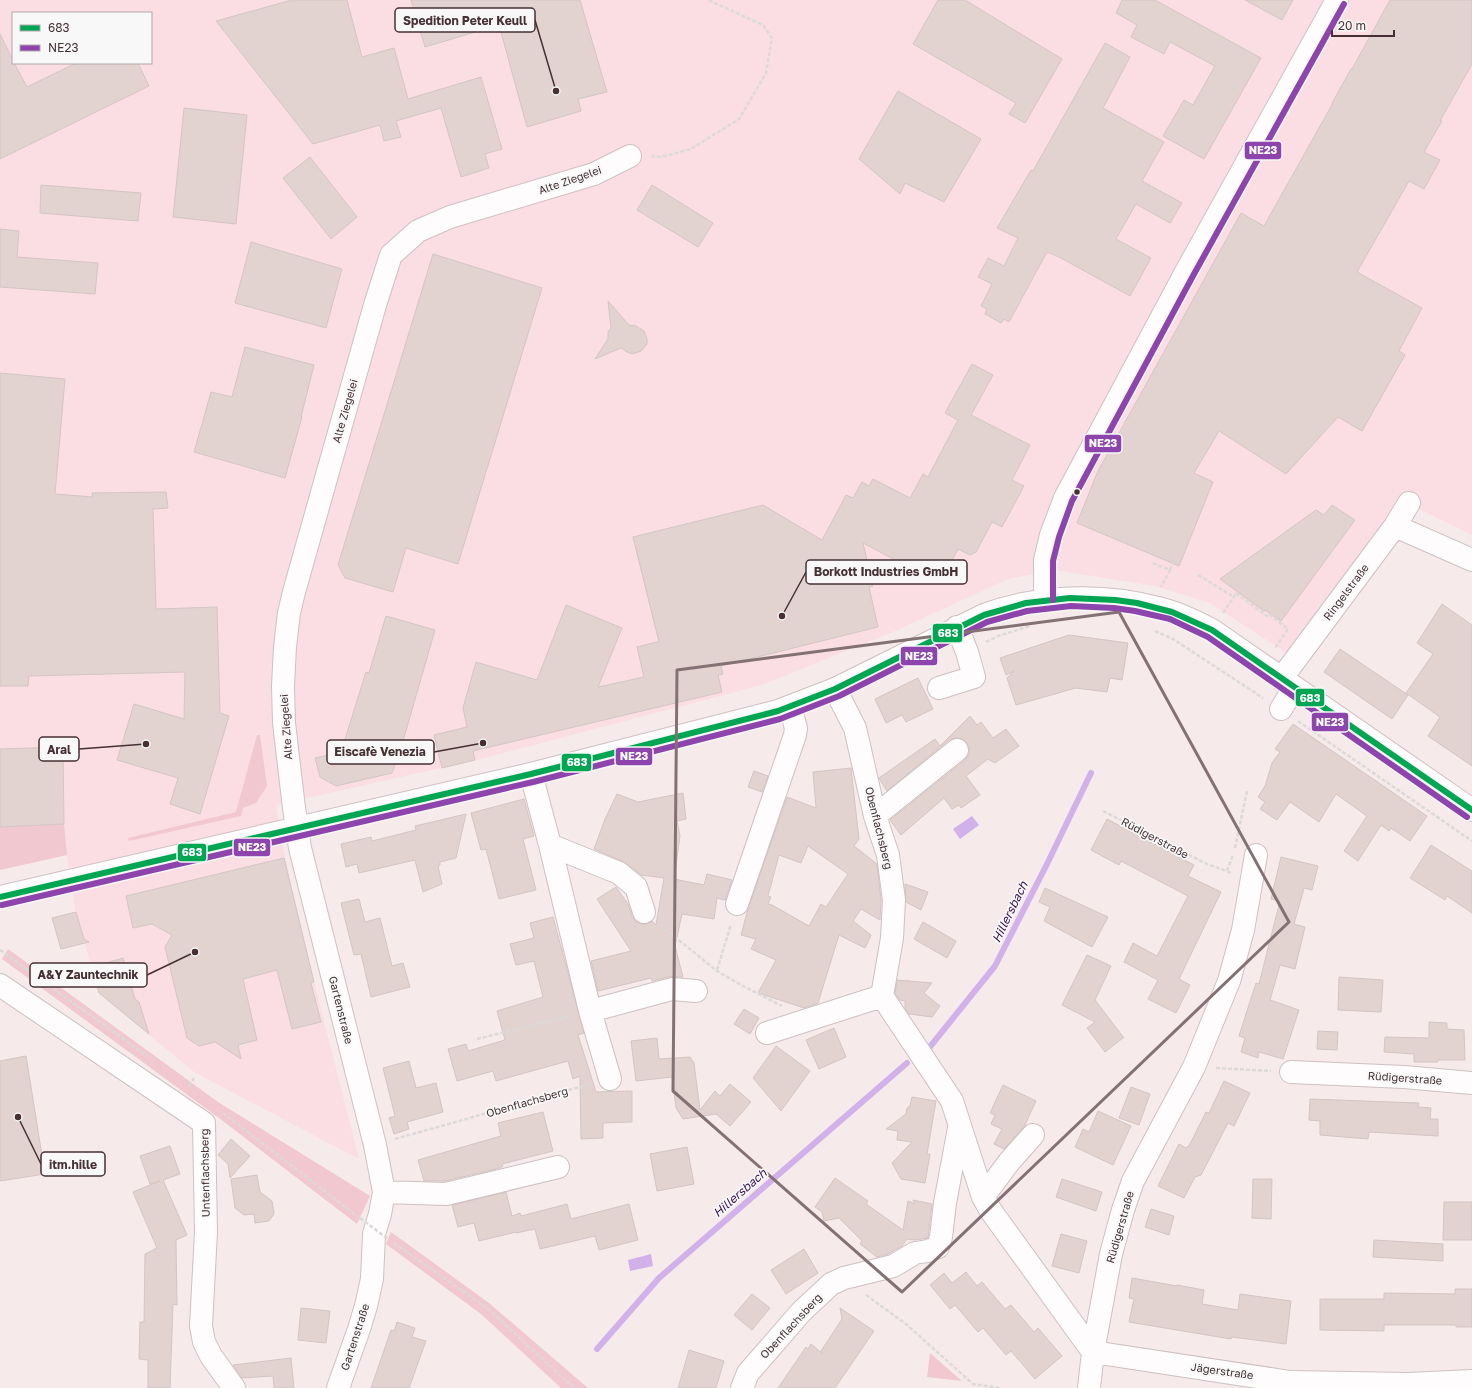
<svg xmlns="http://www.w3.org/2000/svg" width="1472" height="1388" viewBox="0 0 1472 1388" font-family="'Golos Text',sans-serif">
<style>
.built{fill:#fadee3;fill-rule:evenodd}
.green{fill:#f1c8cf}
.water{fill:#d1b1ea}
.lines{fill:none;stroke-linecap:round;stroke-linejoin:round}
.stream{stroke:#d1b1ea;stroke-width:6}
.building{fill:#e2d2d0;stroke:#d4c5c4;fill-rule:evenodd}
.minor-casing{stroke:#cfc0c2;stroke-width:24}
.major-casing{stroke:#cfc0c2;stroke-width:24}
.path{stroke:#ddd9d9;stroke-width:2.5;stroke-dasharray:4 2;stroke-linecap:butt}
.minor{stroke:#fefcfc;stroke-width:22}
.major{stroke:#fefcfc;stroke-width:22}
.path-bridge{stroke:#ddd9d9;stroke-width:2.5;stroke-dasharray:4 2;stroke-linecap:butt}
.bus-1-casing{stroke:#f8f8f8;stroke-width:9}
.bus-2-casing{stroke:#f8f8f8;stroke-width:9}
.bus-1{stroke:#00a651;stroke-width:6}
.bus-2{stroke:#8e44ad;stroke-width:6}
.marked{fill:none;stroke:#847173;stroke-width:3;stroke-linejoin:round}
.bus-dot{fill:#463033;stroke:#f8f8f8;stroke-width:1.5}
.labels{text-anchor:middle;stroke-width:3.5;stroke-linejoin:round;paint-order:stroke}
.street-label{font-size:11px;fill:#463033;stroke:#f8f8f8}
.water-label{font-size:12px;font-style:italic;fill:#3a1057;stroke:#f8f8f8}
.leader{fill:none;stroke:#463033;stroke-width:1.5}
.callout-dot{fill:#463033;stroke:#f8f8f8;stroke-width:1.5}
.callout{fill:#f8f8f8;stroke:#463033;stroke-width:1.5}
.callout-label{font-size:12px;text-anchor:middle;font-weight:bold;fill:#463033}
.line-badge{stroke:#f8f8f8;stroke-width:1.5}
.badge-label{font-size:11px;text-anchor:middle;font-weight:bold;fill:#fff}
</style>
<rect width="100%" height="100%" fill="#f6eaeb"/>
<path class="built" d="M0,0H1472V535L1421,510L1404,499L1288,654L1210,603L1155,586L1054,570L1008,579L895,631L762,685L477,760L276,805L284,853L314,982L359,1159L194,1072L99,993L75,908L67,855L0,870ZM13,13H151V63H13Z"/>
<path class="green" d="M257,735H260L267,786L256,803L243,808L241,816L129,841L128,838L236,812Z
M64,824L67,855L0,870V827Z
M8,949L218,1102L370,1196L357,1224L219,1118L2,959Z
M391,1232L489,1303L588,1388H561L481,1314L386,1244Z
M930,1353L962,1381L927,1377Z"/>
<path class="water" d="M972,816L979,825L960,839L953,829Z
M651,1254L653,1266L630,1271L628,1260Z"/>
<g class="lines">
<path class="stream" d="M929,1048L995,966L1047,864L1091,773
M597,1349L659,1278L907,1063"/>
</g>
<path class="building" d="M292,0H347L362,57L394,48L408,99L481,77L502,149L485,154L489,168L461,177L441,108L396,121L401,137L384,141L380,125L313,144L216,21Z
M411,0H580L607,92L578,99L581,111L527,127L499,25L425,47Z
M938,0H965L1062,59L1025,123L1009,114L1016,103L913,44Z
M1122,0H1155L1261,58L1204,159L1163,136L1184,100L1193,105L1215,66L1170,42L1164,54L1131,37L1137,25L1116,13Z
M1245,0H1293L1282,20Z
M1390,0H1472V64L1440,121H1442L1424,152L1440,160L1424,189L1409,181L1357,272L1422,308L1399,351L1405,355L1362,431L1338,417L1286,474L1219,431L1194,473L1213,482L1179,566L1077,523L1098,471L1241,213L1264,226L1333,103H1332L1351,69H1352Z
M0,34L13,60V63H14L27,87L76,63H138L149,86L0,159Z
M1105,43L1130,57L1103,108L1164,142L1142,181L1182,203L1170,223L1136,204L1116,239L1151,258L1130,296L1059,257L1047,252L1009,322L1004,319L1001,323L985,314L987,309L981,306L992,284L978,277L988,258L1004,266L1018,238L997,228L1031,170L1033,171Z
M898,91L981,139L944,202L905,183L900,194L859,159Z
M184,108L247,115L236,224L173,217Z
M310,157L357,217L331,239L283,178Z
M41,185L141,193L138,221L40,213Z
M652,185L713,223L698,247L637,210Z
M0,229L19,231L17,257L98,263L95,294L0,287Z
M251,242L342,269L326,328L235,303Z
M433,254L542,288L458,564L406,548L393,592L345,578L338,565Z
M608,301L629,325L636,326L644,331L647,339V344L641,351L632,354L627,352L621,348L595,359L608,339V332L611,328Z
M245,347L314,365L301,417H302L285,478L194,452L211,392L232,397Z
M972,364L993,375L971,415L1030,445L1012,480L1024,486L1002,527L992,522L976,552L970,555L958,549L940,584L863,543L873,586L869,587L878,627L721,666L723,674L718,675L722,692L473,751L475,760L442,768L434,735L467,727L463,708L476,662L537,680L566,605L622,628L598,687L644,677L637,647L657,642H659L633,537L763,505L822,540L846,495L853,498L862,482L869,486L873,479L910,498L923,474L928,477L958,420L945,413Z
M0,373L65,379L55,494L93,497L92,493L166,492L168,508L153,509L156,609L217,607L220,713L229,716L200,814L170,804L178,778L117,760L134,704L184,719L185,672L29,676L28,686H0Z
M1332,505L1355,520L1281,621L1265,610L1264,611L1220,579L1316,510L1324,515Z
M1442,604L1472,625V766L1428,736L1440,717L1406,693L1433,654L1417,643Z
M386,616L435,630L399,755L392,773L336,786L320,777L315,758L341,752L366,672L369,673Z
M1069,635L1128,643L1122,680L1110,678L1107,692L1076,688L1016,705L1007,678L1014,671L1006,675L1000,658Z
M1340,649L1408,695L1392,719L1324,672Z
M918,678L933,709L906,722L902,715L886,723L875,699Z
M970,716L977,725L981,722L993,738L1006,729L1019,746L995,763L988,759L966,776L980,795L961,808L959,805L952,809L944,798L901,835L890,820L965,760L969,754V748L966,742L962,739L955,738L949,740L887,791L879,778L935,739L940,746Z
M1293,724L1427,816L1410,841L1391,828L1389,831L1381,825L1358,861L1344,851L1367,816L1336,794L1319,822L1290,802L1277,820L1260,809L1265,802L1258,797L1265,786L1272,763L1280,752L1275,749Z
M63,747L64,824L0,827V749Z
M851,768L859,839L854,846L877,864L881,900L880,920L861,909L853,921L871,935L865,948L839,935L818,1003L804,1008L758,993L776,960L751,949L756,939L741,935L748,909L787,797L816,808L813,772ZM808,846L848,874L826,907L821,904L809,926L772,905L768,904L771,897L768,896L779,855L801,863Z
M754,771L768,776L762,792L748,787Z
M683,793L686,819L677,821L680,836L674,879L704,885L707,874L732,880L725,900L717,898L714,919L682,914L675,946L683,977H669L652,981L651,978L598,991L591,961L631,951L597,899L616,887L628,904L632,916L635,921L642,924H647L652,921L656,925L664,878L641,875L624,862L594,849L605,819L617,794L638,802Z
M524,799L534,836L523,839L536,890L499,899L486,849L481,850L471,813Z
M466,814L456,858L440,862V865L438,866L442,884L423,892L415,860L359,873L357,864L346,867L341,844L371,837L372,841L416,830L415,826Z
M1107,819L1194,865L1188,876L1221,892L1179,979L1190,985L1176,1013L1148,999L1158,980L1124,962L1133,943L1157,956L1188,896L1121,861L1119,865L1091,850Z
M1431,845L1472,871V913L1447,896L1445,900L1410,878Z
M1281,857L1318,866L1312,890L1304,888L1294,924L1305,927L1295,969L1280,965L1270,1000L1299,1010L1283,1059L1259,1052L1258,1058L1241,1052L1245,1038L1239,1036L1256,983L1259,984L1280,901L1271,899Z
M284,858L314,982L311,983L321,1022L292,1029L277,970L243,979L257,1040L238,1045L241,1059L215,1042L199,1046L187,1038L165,947L172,935L152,924L133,928L126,896Z
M905,884L928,892L921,910L906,902Z
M1045,888L1108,917L1092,947L1044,921L1050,907L1039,902Z
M359,899L365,922L380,918L392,966L403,963L410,987L371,997L361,954L354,955L341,903Z
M76,912L84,939L89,942L61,949L52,918Z
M553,917L584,1033L578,1035L596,1092L632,1091V1122L603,1123V1138L581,1139L580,1076L573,1079L568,1061L496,1081L493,1071L457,1081L448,1049L466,1044L468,1051L505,1040L497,1011L543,997L534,961L516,965L510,944L534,938L530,923Z
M923,922L956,941L947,958L914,939Z
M1087,955L1111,966L1095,1000L1124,1038H1123L1105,1052L1087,1028L1095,1022L1062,1005Z
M123,958L135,999L139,1002L149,1034L99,993L92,967Z
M1339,977L1383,980L1381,1012L1338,1010Z
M897,980L907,981V980L909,981L932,983L924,993L940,1006L932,1017L909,1014L905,1008V1001L900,1000L895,993Z
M744,1009L759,1018L750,1034L734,1024Z
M1429,1022L1447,1023V1029L1464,1030L1465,1060H1438V1062H1414V1054L1384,1052L1385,1037L1429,1038Z
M834,1028L846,1057L819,1069L806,1040Z
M1318,1031L1338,1032L1337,1050L1317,1049Z
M657,1038L659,1059L690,1057L694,1063L700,1110L715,1091L720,1096L730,1084L751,1102L730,1126L716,1114L683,1119L676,1108L672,1077L636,1081L631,1041Z
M776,1046L810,1071L781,1111L753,1078Z
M26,1056L45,1174L0,1181V1061Z
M409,1061L416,1088L436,1083L443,1112L407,1122L409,1129L394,1134L389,1118L395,1116L383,1068Z
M1224,1081L1250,1093L1234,1126L1228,1123L1201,1175L1195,1177L1184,1198L1158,1186L1179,1144L1186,1148L1188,1146H1189L1206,1112L1209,1113Z
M1003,1085L1036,1101L1024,1127L1004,1149L994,1144L1002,1129L991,1124L995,1115L990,1113Z
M1131,1087L1150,1094L1139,1125L1119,1118Z
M912,1097L936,1101L927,1154H930L925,1183L901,1179L892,1163L912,1142L897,1140L898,1131L886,1129L906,1114L907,1108L910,1106Z
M1310,1099L1419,1103L1418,1107L1431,1108L1430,1119H1438V1136L1369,1132L1368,1139L1320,1135V1121L1309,1120Z
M1098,1111L1131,1126L1113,1165L1075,1147L1083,1129L1089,1132Z
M543,1112L553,1151L502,1164L503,1166L500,1168L445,1181H424L418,1160L501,1136L498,1123Z
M231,1139L250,1156L230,1178L228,1164L218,1155Z
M170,1146L180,1174L163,1180L187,1235L176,1240L177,1305L173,1304L170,1388H148V1360L139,1359L140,1322H144L145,1254L157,1248L133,1192L160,1181L150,1184L140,1156Z
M687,1147L694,1184L657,1191L650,1154Z
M257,1175L260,1192L272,1201L274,1214L269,1221L255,1223L254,1214L244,1215L235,1208L231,1179Z
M835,1178L868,1201L866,1204L903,1230L908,1201L915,1204L913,1200L932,1204L928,1238L915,1240L907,1239L902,1246L888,1254L877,1257L860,1244L862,1241L839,1218L824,1221L822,1212L815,1207Z
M1062,1179L1102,1192L1096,1211L1056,1197Z
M1253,1179H1272L1271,1219L1252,1218Z
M506,1192L512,1216L520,1213L521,1216L567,1204L571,1219L629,1204L638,1240L599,1250L595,1236L540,1249L535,1229L516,1233V1232L479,1241L474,1223L458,1227L452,1205Z
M1444,1202H1472V1240H1443Z
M1151,1209L1174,1216L1169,1235L1145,1227Z
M1061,1234L1087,1241L1079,1273L1052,1266Z
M1374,1240L1443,1244V1261L1373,1257Z
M804,1249L818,1273L786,1294L771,1270Z
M966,1272L977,1286L982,1282L1005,1309L1011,1305L1034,1332L1038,1328L1062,1356L1035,1379L1011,1351L1006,1355L983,1328L978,1332L955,1305L950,1309L930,1285L944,1273L952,1283Z
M1132,1278L1177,1286V1285L1204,1290L1202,1304L1238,1310L1240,1294L1291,1301L1286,1344L1232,1337L1231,1339L1129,1322L1134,1299L1129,1298Z
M1455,1289H1472V1327H1456V1325H1384V1331L1320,1330V1299H1384V1293L1455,1294Z
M752,1294L770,1308L752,1330L734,1315Z
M301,1308L330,1311L326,1343L298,1340Z
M840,1308L874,1331L835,1388H778L806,1347L808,1349L811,1344L823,1354L821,1351L842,1319Z
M397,1322L415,1328L412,1337L426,1341L409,1388H371L391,1330L394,1331Z
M689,1350L724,1361L716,1388H678Z
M291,1358L294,1388H274L273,1376L242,1378L233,1365Z"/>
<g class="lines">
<g class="minor-casing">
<path id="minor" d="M1395,526L1472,560
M1045,600V560L1051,535L1065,498L1187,270L1337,0
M1281,679L1395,526L1409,503
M939,688L974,677L967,652L957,627
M835,689L855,728L875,816L888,855L894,900L892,938L882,996L952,1101L983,1197L991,1211L1093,1352
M1281,709L1294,688
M531,774L550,845L590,1011L610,1079
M875,816L957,750
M550,845L619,873L636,887L644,912
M737,904L795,735L796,728L790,707
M0,985L204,1123L206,1232L201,1326L204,1342L211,1356L234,1388
M590,1011L672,989L696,991
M767,1033L882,996
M1291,1072L1404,1077L1472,1083
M384,1192L446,1194L558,1167
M983,1197L1009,1162L1033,1135
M1093,1352L1290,1382L1408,1384L1472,1381
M338,1388L359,1329L366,1306L372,1279L374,1234L380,1214L384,1192L375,1145L300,848L294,808L284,723L283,686L285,647L289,613L294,592L375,305L391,255L418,231L450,217L594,174L630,156
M742,1388L748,1373L769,1349L801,1312L831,1284L844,1278L893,1266L915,1253L928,1251L938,1247L941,1237L945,1203L959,1128
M1089,1388L1093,1352L1111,1254L1123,1210L1133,1181L1194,1067L1229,981L1243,930L1256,855"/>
</g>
<g class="major-casing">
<path id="major" d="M0,897L531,774L778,711L835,689L984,615C1037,595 1103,593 1158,608C1177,612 1195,621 1212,630L1472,810"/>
</g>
<path class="path" d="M651,156L661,157L691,149L739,119L766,73L772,38L763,25L708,0
M1153,563L1170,570L1161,587
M1170,570L1173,563
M1198,575L1234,597
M1236,593L1267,616L1269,614L1288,629L1275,648
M1223,613L1237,592
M1155,631L1173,639L1263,698
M986,642L998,636L1030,626
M1298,721L1472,841
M1103,811L1207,864L1232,873
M1235,848L1247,791
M1227,871L1233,855
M660,925L717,971L743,986L782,1006
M0,950L147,1056
M717,970L731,924
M477,1039L570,1016
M1216,1068L1271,1071
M189,1086L194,1078
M223,1113L357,1216
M395,1139L590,1084
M394,1243L487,1308L574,1388
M866,1295L906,1324L973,1384L1000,1388"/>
<use href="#minor" class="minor"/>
<use href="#major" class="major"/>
<path class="path-bridge" d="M360,1218L388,1239"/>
<g class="bus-1-casing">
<path id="bus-1" d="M0,897L531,774L778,711L835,689L984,615L1026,603L1070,598L1115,600L1137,603L1172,612L1212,630L1472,810"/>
</g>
<g class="bus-2-casing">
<path id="bus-2" d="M1053,600V561L1059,537L1072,501L1194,274L1344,4
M2,905L533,782L780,719L839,696L987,622L1027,611L1071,606L1114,608L1135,611L1170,619L1208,637L1467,817"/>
</g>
<use href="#bus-1" class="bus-1"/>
<use href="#bus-2" class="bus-2"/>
</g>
<path class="marked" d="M1119,612L1289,922L902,1292L673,1091L677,670Z"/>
<circle class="bus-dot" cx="1077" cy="492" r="3.5"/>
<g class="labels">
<g class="street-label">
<text transform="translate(570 180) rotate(-19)" y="4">Alte Ziegelei</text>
<text transform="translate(345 411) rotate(-74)" y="4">Alte Ziegelei</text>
<text transform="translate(1346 592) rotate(-53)" y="4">Ringelstraße</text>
<text transform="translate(286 727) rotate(-94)" y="4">Alte Ziegelei</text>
<text transform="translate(879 828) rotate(76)" y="4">Obenflachsberg</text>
<text transform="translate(1155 838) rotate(28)" y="4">Rüdigerstraße</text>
<text transform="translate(341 1010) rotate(76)" y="4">Gartenstraße</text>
<text transform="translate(1405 1078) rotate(4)" y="4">Rüdigerstraße</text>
<text transform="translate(527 1102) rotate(-16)" y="4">Obenflachsberg</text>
<text transform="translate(205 1173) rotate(-91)" y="4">Untenflachsberg</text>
<text transform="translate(1120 1227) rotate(-74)" y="4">Rüdigerstraße</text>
<text transform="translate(791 1326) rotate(-47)" y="4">Obenflachsberg</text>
<text transform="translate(355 1337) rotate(-72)" y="4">Gartenstraße</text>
<text transform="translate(1222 1371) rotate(8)" y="4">Jägerstraße</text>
</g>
<g class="water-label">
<text transform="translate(1010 912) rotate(-64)" y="4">Hillersbach</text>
<text transform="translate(740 1193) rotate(-41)" y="4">Hillersbach</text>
</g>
</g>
<path class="leader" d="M556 91L535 20M782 616L806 572M146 744L79 749M483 743L434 752M195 952L147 975M18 1117L41 1164"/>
<g class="callout-dot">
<circle cx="556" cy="91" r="4"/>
<circle cx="782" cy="616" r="4"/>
<circle cx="146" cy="744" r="4"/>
<circle cx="483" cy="743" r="4"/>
<circle cx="195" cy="952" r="4"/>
<circle cx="18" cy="1117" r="4"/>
</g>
<g class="callout">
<rect x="395" y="8" width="140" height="24" rx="4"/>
<rect x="806" y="560" width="161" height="24" rx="4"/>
<rect x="39" y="737" width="40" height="24" rx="4"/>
<rect x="327" y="740" width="107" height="24" rx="4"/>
<rect x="30" y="963" width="117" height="24" rx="4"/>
<rect x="41" y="1152" width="64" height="24" rx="4"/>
</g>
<g class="callout-label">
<text x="465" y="25">Spedition Peter Keull</text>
<text x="886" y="576">Borkott Industries GmbH</text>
<text x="59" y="754">Aral</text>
<text x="380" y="756">Eiscafè Venezia</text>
<text x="88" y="979">A&amp;Y Zauntechnik</text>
<text x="73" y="1169">itm.hille</text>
</g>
<g class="line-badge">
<rect x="1244" y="141" width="38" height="19" rx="4" fill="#8e44ad"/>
<rect x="1084" y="434" width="38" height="19" rx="4" fill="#8e44ad"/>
<rect x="932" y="623" width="31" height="20" rx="4" fill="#00a651"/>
<rect x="900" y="646" width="38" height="20" rx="4" fill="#8e44ad"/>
<rect x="1295" y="688" width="30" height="19" rx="4" fill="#00a651"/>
<rect x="1311" y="712" width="38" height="20" rx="4" fill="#8e44ad"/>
<rect x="615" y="747" width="38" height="19" rx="4" fill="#8e44ad"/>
<rect x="561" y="753" width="31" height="19" rx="4" fill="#00a651"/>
<rect x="233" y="838" width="38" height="19" rx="4" fill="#8e44ad"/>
<rect x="177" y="843" width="30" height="19" rx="4" fill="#00a651"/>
</g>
<g class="badge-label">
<text x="1263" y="154">NE23</text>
<text x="1103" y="447">NE23</text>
<text x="948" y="637">683</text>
<text x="919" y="660">NE23</text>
<text x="1310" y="702">683</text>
<text x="1330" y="726">NE23</text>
<text x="634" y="760">NE23</text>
<text x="577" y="766">683</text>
<text x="252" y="851">NE23</text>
<text x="192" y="856">683</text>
</g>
<rect x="12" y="12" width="140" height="52" fill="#f8f8f8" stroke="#b1a8a9"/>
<rect x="20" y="25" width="20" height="6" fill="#00a651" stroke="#b1a8a9"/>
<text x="48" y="32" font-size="12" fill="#463033">683</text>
<rect x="20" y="45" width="20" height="6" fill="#8e44ad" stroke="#b1a8a9"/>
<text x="48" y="52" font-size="12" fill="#463033">NE23</text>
<path d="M1332 30v6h62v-6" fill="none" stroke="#463033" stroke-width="2"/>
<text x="1338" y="30" font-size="12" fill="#463033" stroke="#f8f8f8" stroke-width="3" paint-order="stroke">20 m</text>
</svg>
